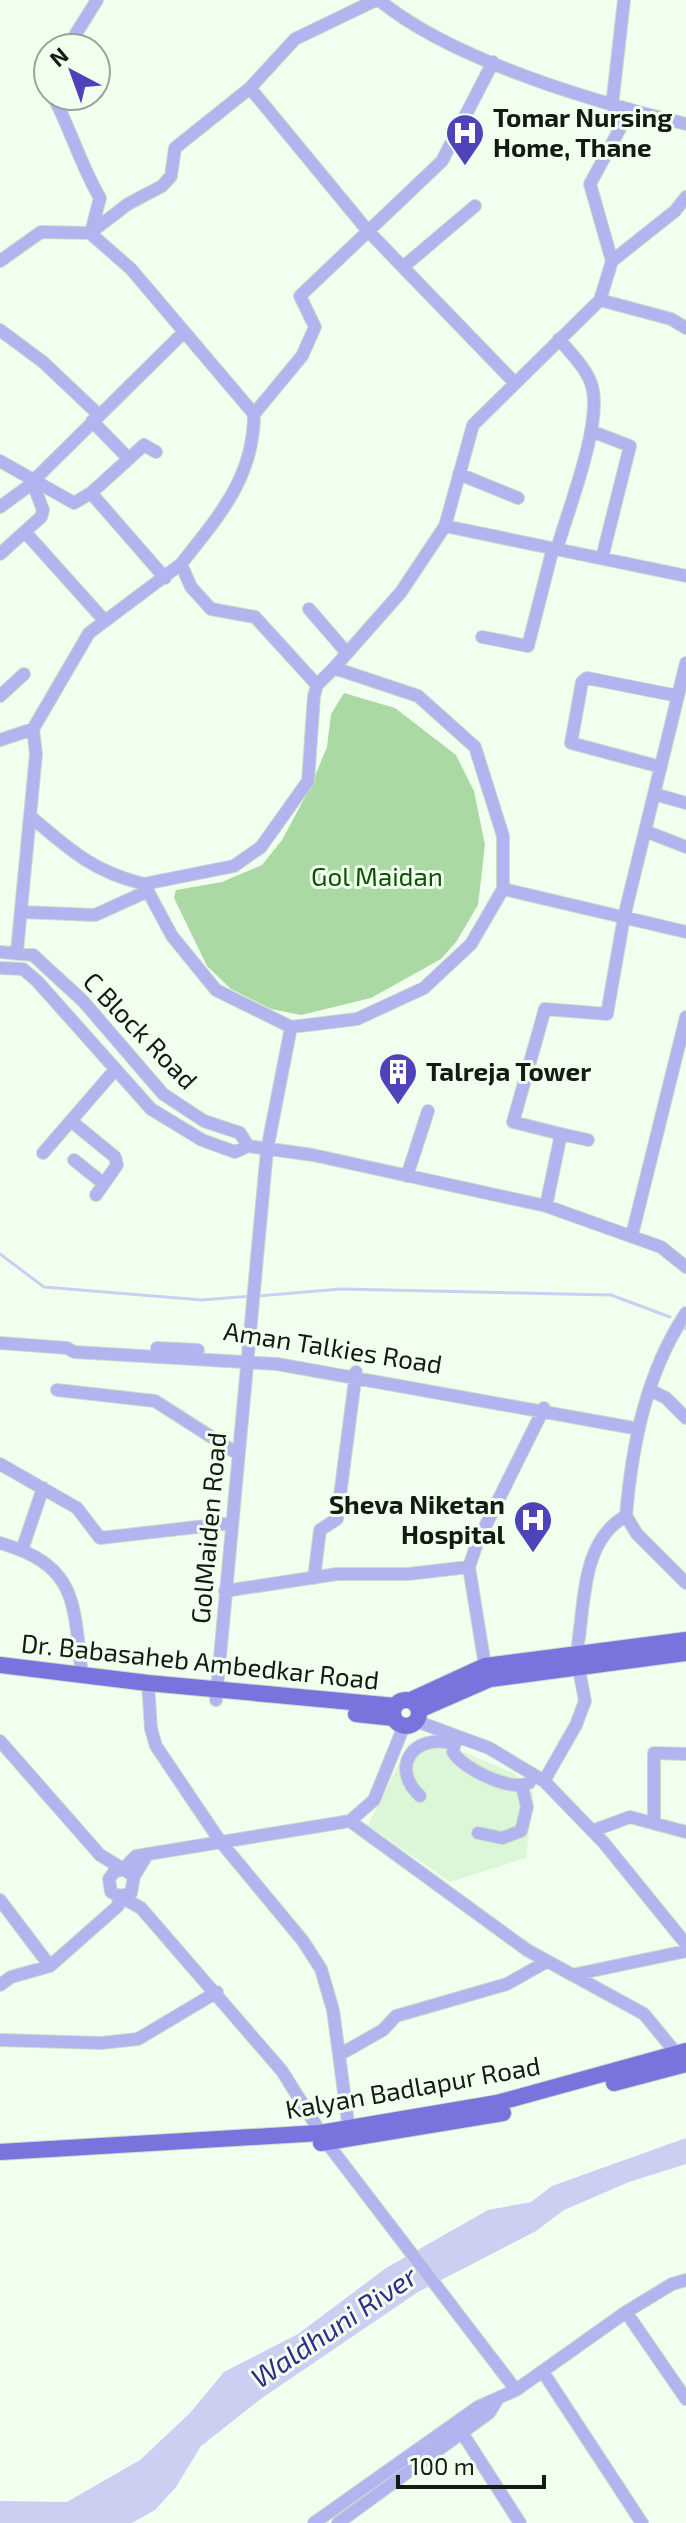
<svg xmlns="http://www.w3.org/2000/svg" width="686" height="2523" viewBox="0 0 686 2523" font-family="'Exo 2',sans-serif">
<style>
.built{fill:#dbf7d7}
.green{fill:#aad9a3}
.water{fill:#cccff2}
.lines{fill:none;stroke-linecap:round;stroke-linejoin:round}
.stream{stroke:#cccff2;stroke-width:3}
.minor-casing{stroke:#cddbcc;stroke-width:14}
.major-casing{stroke:#cddbcc;stroke-width:18}
.minor{stroke:#b1b4ee;stroke-width:12}
.major{stroke:#7774de;stroke-width:16}
.labels{text-anchor:middle;stroke-width:6;stroke-linejoin:round;paint-order:stroke}
.poi-label{font-size:26px;font-weight:bold;fill:#131b12;stroke:#f1ffef;text-anchor:start}
.park-label{font-size:26px;fill:#105204;stroke:#f1ffef}
.street-label{font-size:26px;fill:#131b12;stroke:#f1ffef}
.water-label{font-size:28px;font-style:italic;fill:#36288a;stroke:#f1ffef}
</style>
<rect width="100%" height="100%" fill="#f1ffef"/>
<path class="built" d="M426,1736L515,1774L533,1792L526,1858L450,1882L368,1825L409,1744Z"/>
<path class="green" d="M344,693L395,708L456,755L474,791L485,845L478,905L456,942L441,959L371,998L301,1015L271,1009L231,989L207,966L174,898L176,890L222,882L262,865L282,840L310,788L327,747L331,714Z"/>
<path class="water" d="M686,2138V2164L629,2182L564,2210L536,2231L418,2292L262,2398L201,2446L176,2487L155,2510L132,2523H0V2501L67,2502L140,2460L190,2413L224,2372L298,2334L386,2268L488,2210L531,2202L552,2186Z"/>
<g class="lines">
<path class="stream" d="M0,1254L44,1287L202,1300L251,1296
M258,1296L341,1289L611,1295L670,1317
M685,1328L686,1329"/>
<g class="minor-casing">
<path id="minor" d="M379,0C452,60 594,102 686,124
M67,48L97,0
M250,88L368,231L514,382
M53,96C71,130 81,166 100,198L91,232
M612,106L624,0
M90,233L128,204L162,186L171,176L175,148L250,88L295,39L376,0
M0,261L41,232L90,233L131,269L254,414C254,478 218,517 181,564L191,587L211,609L255,617L317,685
M612,261L675,211L686,197
M403,267L475,206
M600,300L671,319L686,328
M0,330L43,362L98,414
M254,414L302,356L315,327L300,296L442,161L493,62
M92,421L129,459
M591,431L630,446L602,558
M0,461L74,503L91,493L144,445L156,452
M459,474L518,498
M91,493L165,578
M0,507L26,488L184,332
M445,526L686,576
M25,532L104,620
M557,549C568,510 600,429 593,391C590,371 571,354 559,339
M0,554L41,517L43,510L32,481
M309,609L347,653
M482,637L528,646L553,548
M334,668L418,696L475,747L503,836V889L471,944L424,988L357,1019L291,1027L216,990L172,936L144,884L234,866L261,847L308,781L314,696L317,685Z
M334,668L401,592L445,526L473,425L600,300L612,261L590,184L630,110
M0,696L24,674
M0,740L33,729
M661,767L571,743L582,682L587,678L678,696
M654,794L686,803
M30,816C69,849 93,872 144,884
M645,831L686,847
M503,889L686,932
M22,912L95,915L148,891
M17,951L36,754L33,729L89,633L181,564
M0,952L33,955L83,1001L163,1094L204,1121L240,1133L248,1146
M0,968L23,969L37,981L151,1109L202,1140L235,1152L248,1146L313,1155L546,1206L661,1247L686,1267
M71,1121L115,1157L117,1165L96,1195
M561,1134L588,1140
M43,1153L114,1071
M74,1160L104,1184
M407,1176L428,1111
M546,1206L561,1134L513,1122L545,1009L607,1014L624,917L686,663
M632,1235L686,1017
M0,1343L67,1348L74,1352L277,1364L639,1429
M157,1348L198,1350
M57,1390L155,1401L238,1454
M650,1390L666,1398L686,1418
M0,1464L77,1508L100,1538L232,1523
M626,1516C632,1445 646,1373 686,1313
M626,1516L637,1534L686,1583
M0,1543C79,1566 73,1603 82,1675
M22,1550L43,1488
M314,1578L320,1530L337,1519L356,1372
M225,1591L337,1574H408L469,1567
M578,1644C585,1600 582,1540 626,1516
M485,1666L469,1567L477,1543L544,1408
M148,1683L151,1729L156,1746L220,1841L303,1941L321,1969L333,2010L350,2137
M216,1700L267,1150L291,1027
M416,1721L489,1748L544,1781L604,1843L686,1944
M456,1736L453,1752C463,1769 511,1792 529,1783L534,1775
M0,1741L100,1855L123,1869L136,1856L350,1821L374,1800L404,1726
M544,1781L576,1725L585,1701L577,1659
M420,1796C389,1767 414,1732 454,1744
M350,1821L527,1950L644,2014L681,2059
M654,1822V1753L686,1754
M592,1831L630,1817L686,1832
M478,1833L502,1838L521,1831L527,1807L522,1786
M134,1876L123,1869L114,1872L109,1879L111,1892L119,1896L131,1893L134,1876L147,1855
M0,1900L50,1966
M572,1975L686,1951
M0,1985L11,1977L50,1966L118,1906L119,1896L141,1908L282,2071L327,2143L516,2390
M0,2040L101,2043L138,2039L217,1992
M339,2055L383,2030L396,2016L507,1984L546,1962
M626,2312L686,2399
M543,2372L642,2523
M457,2425L520,2523
M314,2523L478,2407L516,2390L626,2312L672,2284L686,2280
M338,2523L489,2413L497,2400"/>
</g>
<g class="major-casing">
<path id="major" d="M0,1665L148,1683L395,1706
M411,1700L485,1666L686,1640
M393 1713a13 13 0 1 1 26 0a13 13 0 1 1-26 0Z
M419,1710L490,1679L686,1653
M356,1714L394,1718
M614,2083L686,2064
M321,2143L503,2113
M0,2152L320,2133L497,2103L686,2051"/>
</g>
<use href="#minor" class="minor"/>
<use href="#major" class="major"/>
</g>
<defs>
<g id="hospital-pin" transform="scale(2)"><path d="M0 17L-7.5 6A9.5 9.5 0 1 1 7.5 6Z" fill="#5043ba" stroke="#f1ffef"/><path d="M-5-5h3v3.5h4V-5h3V5h-3V1.5h-4V5h-3Z" fill="#fff"/></g>
<g id="building-pin" transform="scale(2)"><path d="M0 17L-7.5 6A9.5 9.5 0 1 1 7.5 6Z" fill="#5043ba" stroke="#f1ffef"/><path d="M-4-6H4V6H1V3H-1V6H-4ZM-2.5-4.3h1.7v1.8h-1.7ZM.8-4.3h1.7v1.8H.8ZM-2.5-1h1.7V.8h-1.7ZM.8-1h1.7V.8H.8Z" fill="#fff"/></g>
</defs>
<g fill-rule="evenodd">
<use href="#hospital-pin" x="465" y="133"/>
<use href="#building-pin" x="398" y="1072"/>
<use href="#hospital-pin" x="533" y="1520"/>
</g>
<g class="labels">
<g class="poi-label">
<text x="493" y="127">Tomar Nursing<tspan x="493" dy="30">Home, Thane</tspan></text>
<text x="426" y="1081">Talreja Tower</text>
<text x="505" y="1514" text-anchor="end">Sheva Niketan<tspan x="505" dy="30">Hospital</tspan></text>
</g>
<g class="park-label">
<text x="377" y="886">Gol Maidan</text>
</g>
<g class="street-label">
<text transform="translate(140 1031) rotate(46)" y="9">C Block Road</text>
<text transform="translate(333 1348) rotate(9)" y="9">Aman Talkies Road</text>
<text transform="translate(209 1528) rotate(-85)" y="9">GolMaiden Road</text>
<text transform="translate(200 1662) rotate(6)" y="9">Dr. Babasaheb Ambedkar Road</text>
<text transform="translate(413 2088) rotate(-10)" y="9">Kalyan Badlapur Road</text>
</g>
<g class="water-label">
<text transform="translate(334 2327) rotate(-34)" y="10">Waldhuni River</text>
</g>
</g>
<g transform="translate(72 72) rotate(319)"><circle r="38" fill="#f1ffef" stroke="#98a497" stroke-width="2"/>
<path d="M0-6L14 30L0 20L-14 30Z" fill="#5043ba"/>
<text y="-12" font-size="22" font-weight="bold" text-anchor="middle" fill="#131b12">N</text>
</g>
<path d="M398 2475v12h146v-12" fill="none" stroke="#131b12" stroke-width="4"/>
<text x="410" y="2475" font-size="24" fill="#131b12" stroke="#f1ffef" stroke-width="6" paint-order="stroke">100 m</text>
</svg>
